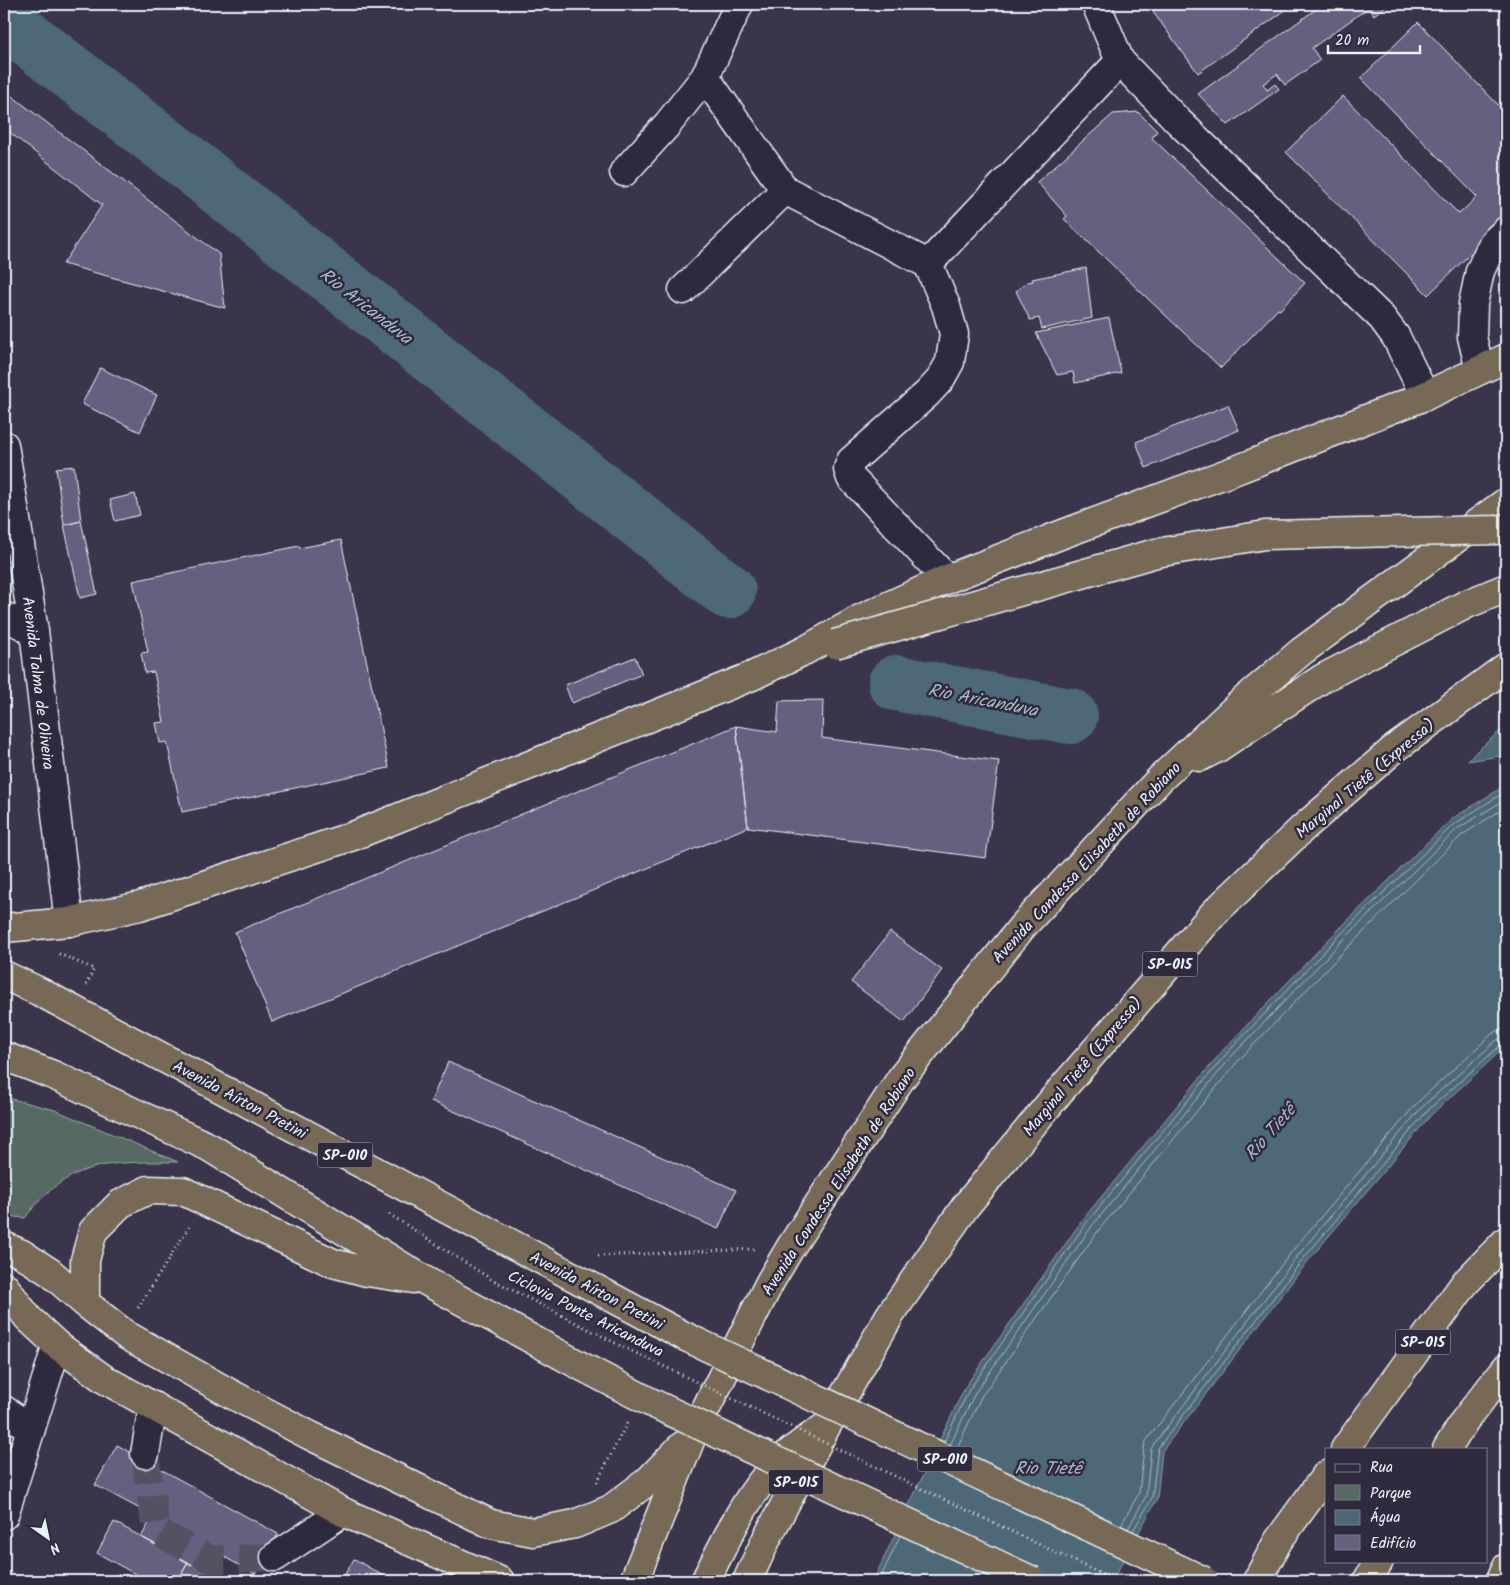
<svg xmlns="http://www.w3.org/2000/svg" width="1510" height="1585" viewBox="0 0 1510 1585" font-family="Kalam,sans-serif">
<style>
.green{fill:#566962;stroke:#9fadad}
.water{fill:#4e6777;stroke:#8c9eab}
.lines{fill:none;stroke-linecap:round;stroke-linejoin:round}
.shore{stroke:#aabac4;stroke-width:1}
.river{stroke:#4e6777;stroke-width:56}
.building{fill:#65617f;stroke:#e8f1f8}
.minor-tunnel{stroke:#545164;stroke-width:28;stroke-dasharray:28 14;stroke-linecap:butt}
.minor-casing{stroke:#e8f1f8;stroke-width:31}
.highway-casing{stroke:#e8f1f8;stroke-width:31}
.path{stroke:#e8f1f8;stroke-width:3;stroke-dasharray:1 4;stroke-linecap:butt}
.minor{stroke:#2f2a3d;stroke-width:28}
.highway{stroke:#776954;stroke-width:28}
.highway-bridge-casing{stroke:#e8f1f8;stroke-width:31;stroke-linecap:butt}
.path-bridge{stroke:#e8f1f8;stroke-width:3;stroke-dasharray:1 4;stroke-linecap:butt}
.highway-bridge{stroke:#776954;stroke-width:28}
.labels{text-anchor:middle;stroke-width:5;stroke-linejoin:round;paint-order:stroke}
.shield{fill:#2f2a3d;stroke:#b0b5c0;stroke-width:1}
.shield-label{font-size:15px;font-weight:bold;fill:#e8f1f8}
.street-label{font-size:16px;fill:#e8f1f8;stroke:#2f2a3d}
.water-label{font-size:18px;font-style:italic;fill:#aabac4;stroke:#2f2a3d}
</style>
<rect width="100%" height="100%" fill="#3a354a"/>
<filter id="ink" filterUnits="userSpaceOnUse"><feTurbulence type="fractalNoise" baseFrequency=".02" numOctaves="2"/><feDisplacementMap in="SourceGraphic" scale="10" xChannelSelector="R" yChannelSelector="G"/><feConvolveMatrix kernelMatrix="1 2 1 2 8 2 1 2 1" color-interpolation-filters="sRGB"/></filter>
<g filter="url(#ink)">
<path class="green" d="M4,1097L55,1110L178,1162C111,1162 69,1159 25,1218L4,1216Z"/>
<path class="water" d="M1506,726V755L1468,761L1477,751Z
M1506,785V1046L1431,1115L1308,1261L1162,1451L1157,1499L1112,1581H873L965,1387L1083,1219L1224,1049L1332,936L1450,820Z"/>
<g class="lines">
<path class="shore" d="M944,1442L969,1390L1087,1222L1228,1052L1336,939L1453,825L1506,791
M950,1445L975,1393L1092,1226L1232,1056L1340,943L1457,829L1506,799
M957,1448L981,1397L1098,1231L1238,1061L1346,949L1462,835L1506,807
M1121,1525L1139,1493L1144,1448L1146,1441L1293,1250L1417,1103L1492,1034L1499,1030L1506,1029
M1128,1529L1146,1496L1151,1449L1154,1444L1299,1254L1422,1107L1497,1040L1506,1037
M1133,1531L1152,1498L1158,1448L1304,1258L1427,1111L1501,1045L1506,1043
M879,1581L900,1536"/>
<path class="river" d="M4,20L188,163L728,591
M896,683L1070,716"/>
</g>
<path class="building" d="M1147,4H1294L1198,73Z
M1323,4H1366L1368,8L1312,48L1320,60L1285,85L1277,74L1263,84L1267,90L1275,84L1279,89L1228,125L1198,94Z
M1366,4H1389L1374,15Z
M1418,22L1506,113V219L1428,295L1286,152L1343,96L1459,214L1477,197L1361,78Z
M4,90L219,254L225,308L63,264L102,205L4,128Z
M1138,112L1157,131L1152,138L1305,283L1280,310L1278,309L1221,368L1064,219L1067,216L1037,182L1113,114Z
M1086,268L1092,318L1042,329L1039,318L1030,320L1016,291L1027,282L1033,281L1032,279Z
M1109,318L1121,373L1075,383L1073,372L1057,375L1036,333Z
M100,368L157,395L140,432L82,404Z
M1228,405L1239,430L1146,468L1136,442Z
M74,466L81,521L64,525L56,468Z
M135,494L140,515L115,521L110,500Z
M81,521L97,594L80,598L64,525Z
M341,540L389,768L182,812L167,742L160,743L156,723L164,722L154,672L145,673L141,653L148,652L133,581L299,546V548Z
M635,657L642,674L572,703L565,685Z
M823,700L822,738L999,761L986,858L748,827L736,726L777,732L779,701Z
M736,726L748,827L272,1022L235,932Z
M890,932L942,970L904,1022L851,982Z
M448,1062L736,1190L718,1229L431,1101Z
M117,1445L278,1534L255,1574L210,1549L199,1569L141,1537L153,1516L95,1485Z
M114,1522L188,1562L178,1581H148L97,1553Z
M354,1559L387,1578L386,1581H341Z
M188,1562L199,1569L223,1581H208L203,1579L202,1581H178Z"/>
<g class="lines">
<path class="minor-tunnel" d="M145,1454L156,1531L211,1560L275,1557"/>
<g class="minor-casing">
<path id="minor" d="M739,4L705,77L785,190L928,264L946,306L954,334L950,362L940,380L927,394L851,461L848,469L851,478L947,579
M1096,4L1120,61L1179,122L1382,318L1396,337L1425,396
M624,172L667,125L705,77
M928,264L1120,61
M683,290L785,190
M1480,370L1472,337L1473,304L1480,271L1493,243L1506,231
M4,445L34,631L69,922
M4,616L34,631
M4,1410L31,1429
M145,1454L153,1406
M4,1515L57,1345
M275,1557L343,1512"/>
</g>
<g class="highway-casing">
<path id="highway" d="M1200,757L1216,749L1323,678L1467,604L1506,588
M4,928L69,922L140,906L353,836L752,676L804,651L862,618L947,579L1068,532L1236,470L1425,396L1506,358
M4,975L40,992L686,1337
M4,1056L53,1075L209,1147L424,1280L579,1365L650,1402
M4,1246L22,1254L51,1273L85,1303L126,1335L233,1395L309,1435L491,1524L533,1532L575,1524L611,1509L648,1481L682,1446
M4,1286L28,1318L57,1345L104,1379L343,1512L500,1581
M85,1303V1260L93,1231L120,1204L148,1190L183,1191L333,1263L367,1272L413,1279
M1345,1449L1465,1283L1506,1241
M1447,1449L1465,1420L1506,1368
M634,1581L692,1436L770,1282L790,1248L902,1077L1022,927L1160,779L1243,701L1302,651L1506,502
M705,1581C726,1541 744,1498 776,1465C789,1451 806,1440 822,1429
M747,1581L766,1540L827,1425L890,1315L965,1207L1060,1091L1215,912L1303,828L1394,749L1506,667
M1257,1581L1278,1541L1326,1475
M1367,1581L1379,1561
M1500,1581L1506,1568"/>
</g>
<path class="path" d="M59,954L94,969L86,985
M389,1214L491,1279L623,1347
M598,1256L754,1249
M138,1308L189,1227
M597,1482L627,1423"/>
<use href="#minor" class="minor"/>
<use href="#highway" class="highway"/>
<g class="highway-bridge-casing">
<path id="highway-bridge" d="M835,644L1156,553L1265,535L1497,530L1506,528
M686,1337L1204,1581
M650,1402L1033,1581"/>
</g>
<path class="path-bridge" d="M623,1347L1116,1581"/>
<use href="#highway-bridge" class="highway-bridge"/>
</g>
</g>
<g class="labels">
<g class="shield">
<rect x="1142.5" y="951.5" width="55" height="25" rx="4"/>
<rect x="317.5" y="1142.5" width="55" height="25" rx="4"/>
<rect x="1395.5" y="1329.5" width="55" height="25" rx="4"/>
<rect x="917.5" y="1446.5" width="55" height="25" rx="4"/>
<rect x="768.5" y="1469.5" width="55" height="25" rx="4"/>
</g>
<g class="shield-label">
<text x="1170" y="969">SP-015</text>
<text x="345" y="1160">SP-010</text>
<text x="1423" y="1347">SP-015</text>
<text x="945" y="1464">SP-010</text>
<text x="796" y="1487">SP-015</text>
</g>
<g class="street-label">
<text transform="translate(39 683) rotate(83)" y="6">Avenida Talma de Oliveira</text>
<text transform="translate(1365 778) rotate(-40)" y="6">Marginal Tietê (Expressa)</text>
<text transform="translate(1086 862) rotate(-47)" y="6">Avenida Condessa Elisabeth de Robiano</text>
<text transform="translate(1082 1066) rotate(-50)" y="6">Marginal Tietê (Expressa)</text>
<text transform="translate(240 1099) rotate(28)" y="6">Avenida Aírton Pretini</text>
<text transform="translate(838 1181) rotate(-57)" y="6">Avenida Condessa Elisabeth de Robiano</text>
<text transform="translate(597 1290) rotate(28)" y="6">Avenida Aírton Pretini</text>
<text transform="translate(586 1313) rotate(27)" y="6">Ciclovia Ponte Aricanduva</text>
</g>
<g class="water-label">
<text transform="translate(366 306) rotate(38)" y="6">Rio Aricanduva</text>
<text transform="translate(983 700) rotate(11)" y="6">Rio Aricanduva</text>
<text transform="translate(1270 1132) rotate(-49)" y="6">Rio Tietê</text>
<text x="1048" y="1474">Rio Tietê</text>
</g>
</g>
<rect width="1510" height="1585" fill="none" stroke="#2f2a3d" stroke-width="20"/>
<rect x="10" y="10" width="1490" height="1565" fill="none" stroke="#e8f1f8" stroke-width="2" filter="url(#ink)"/>
<rect x="1325" y="1448" width="162" height="115" fill="#2f2a3d" stroke="#797a88"/>
<rect x="1335" y="1464" width="25" height="8" fill="#2f2a3d" stroke="#797a88"/>
<text x="1370" y="1472" font-size="15" fill="#e8f1f8">Rua</text>
<rect x="1335" y="1485" width="25" height="15" fill="#566962" stroke="#797a88"/>
<text x="1370" y="1498" font-size="15" fill="#e8f1f8">Parque</text>
<rect x="1335" y="1510" width="25" height="15" fill="#4e6777" stroke="#797a88"/>
<text x="1370" y="1522" font-size="15" fill="#e8f1f8">Água</text>
<rect x="1335" y="1535" width="25" height="15" fill="#65617f" stroke="#797a88"/>
<text x="1370" y="1548" font-size="15" fill="#e8f1f8">Edifício</text>
<g transform="translate(48 1538) rotate(147)" stroke="#2f2a3d" stroke-width="4" paint-order="stroke">
<path d="M0-4L9 19L0 12L-9 19Z" fill="#e8f1f8"/>
<text y="-8" font-size="14" font-weight="bold" text-anchor="middle" fill="#e8f1f8">N</text>
</g>
<path d="M1328 45v8h92v-8" fill="none" stroke="#e8f1f8" stroke-width="2.5"/>
<text x="1335" y="45" font-size="15" fill="#e8f1f8" stroke="#2f2a3d" stroke-width="4" paint-order="stroke">20 m</text>
</svg>
